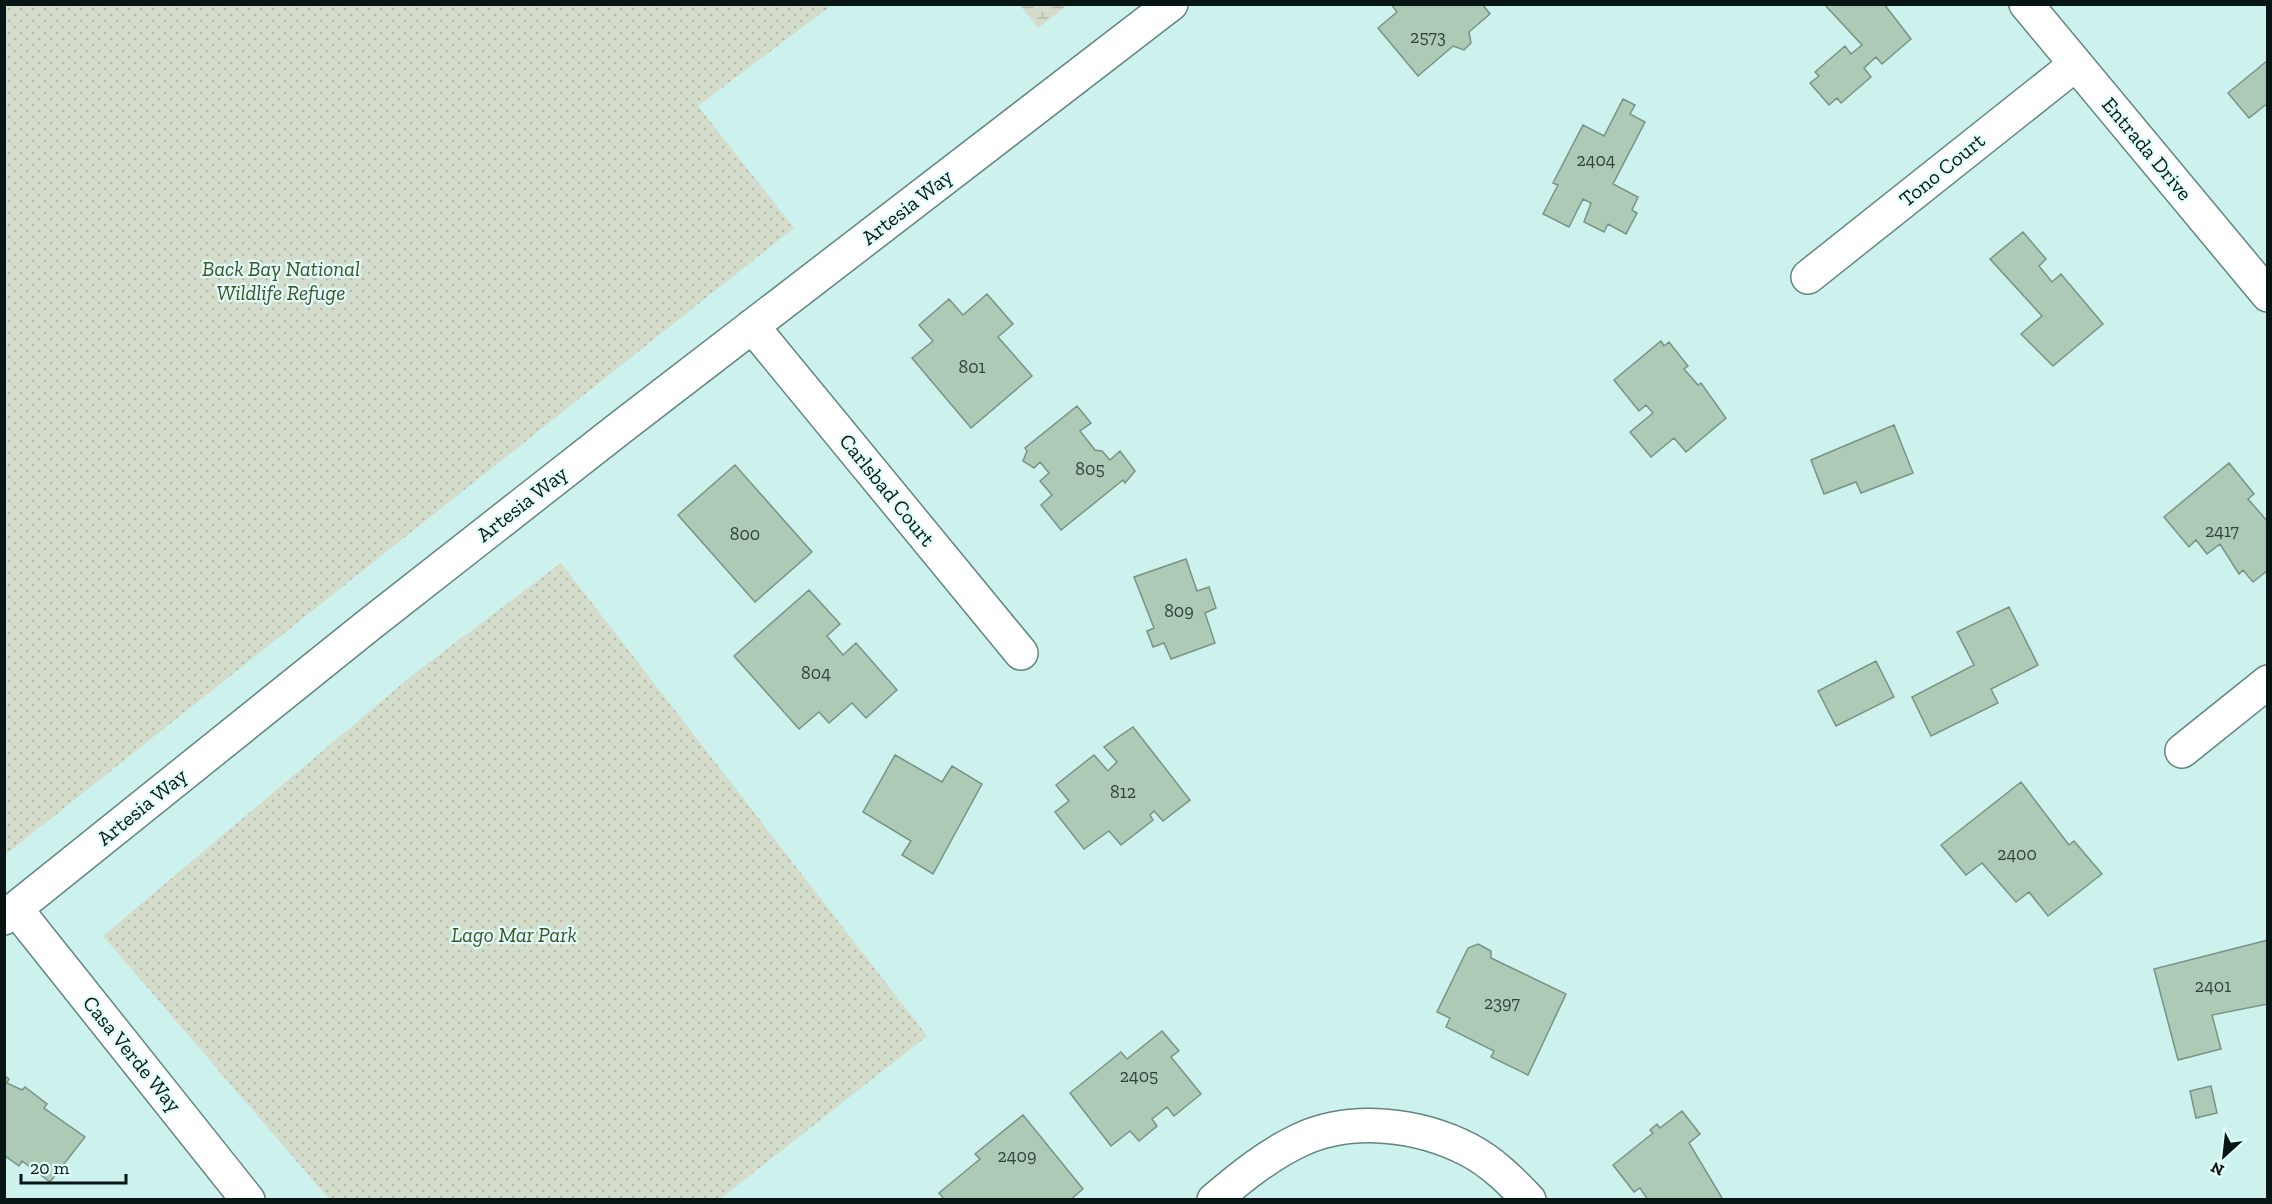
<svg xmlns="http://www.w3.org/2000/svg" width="2272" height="1204" viewBox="0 0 2272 1204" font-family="'Zilla Slab',serif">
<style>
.wetland{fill:url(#wetland-marsh)}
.park{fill:url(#park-dots)}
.building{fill:#adcab7;stroke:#789383;stroke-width:1.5}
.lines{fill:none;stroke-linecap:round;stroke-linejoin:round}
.minor-casing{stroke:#628581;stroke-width:36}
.minor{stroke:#fff;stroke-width:33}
.labels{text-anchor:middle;stroke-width:4.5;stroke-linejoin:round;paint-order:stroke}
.number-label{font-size:18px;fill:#30423d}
.street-label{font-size:21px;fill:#071514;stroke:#e0fefa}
.park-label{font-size:21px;font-style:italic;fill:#415227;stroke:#e0fefa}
</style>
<defs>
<pattern id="wetland-marsh" width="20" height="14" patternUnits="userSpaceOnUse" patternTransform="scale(1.5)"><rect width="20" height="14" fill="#d4dccb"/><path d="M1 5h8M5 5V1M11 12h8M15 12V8" fill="none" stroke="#b4bcad"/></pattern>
<pattern id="park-dots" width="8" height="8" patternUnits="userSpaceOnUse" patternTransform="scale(1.5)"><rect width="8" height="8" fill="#d4dccb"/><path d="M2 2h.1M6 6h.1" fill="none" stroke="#b4bcad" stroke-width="1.8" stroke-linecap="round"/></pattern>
</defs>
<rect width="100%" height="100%" fill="#cdf2ee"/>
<path class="wetland" d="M1020,5H1068L1038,28Z"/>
<path class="park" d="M5,4L832,5L698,106L794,228L5,855Z
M561,563L927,1036L720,1199H329L103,936L415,673Z"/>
<path class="building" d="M1391,4H1482L1490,14L1469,32L1471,43L1464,50L1453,46L1418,76L1378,28L1397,12Z
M1824,4H1884L1911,39L1882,64L1876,57L1864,68L1871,77L1841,103L1837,98L1829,105L1810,83L1819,76L1815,72L1845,46L1851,54L1862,45Z
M2268,60V103L2249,118L2228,93Z
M1623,99L1635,105L1630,114L1645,122L1613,184L1638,197L1632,210L1637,213L1626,234L1608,224L1604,232L1584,222L1591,203L1583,199L1569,227L1543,214L1558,185L1553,183L1583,125L1604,136Z
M2023,232L2046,259L2039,266L2052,282L2061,274L2103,324L2053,366L2021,334L2042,316L1990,259Z
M987,294L1013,324L998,337L1032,376L971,428L912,358L933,341L919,325L949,299L963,315Z
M1661,341L1664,346L1669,342L1688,366L1684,369L1698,385L1701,383L1726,418L1686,452L1674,438L1651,457L1630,432L1653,413L1646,405L1639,411L1614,380Z
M1077,406L1091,423L1080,431L1095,450L1102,451L1110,460L1120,451L1135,471L1125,483L1123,480L1061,530L1041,505L1052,495L1040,481L1049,473L1040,462L1034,468L1023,461L1027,451L1025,448Z
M1894,425L1913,473L1861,493L1856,482L1824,494L1811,460Z
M2229,463L2254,494L2248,499L2268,522V570L2253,582L2243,570L2239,574L2220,544L2207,554L2196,540L2189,547L2164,517Z
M735,465L812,552L755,602L678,515Z
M1186,559L1197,591L1209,587L1216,608L1205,613L1215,643L1171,659L1164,643L1153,647L1147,631L1154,628L1134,577Z
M809,590L840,624L827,636L843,655L856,643L897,690L866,718L852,703L829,723L819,712L799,729L734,656Z
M2009,607L2038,665L1991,689L1998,703L1931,736L1912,697L1974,665L1957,632Z
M1876,661L1894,697L1836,726L1818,691Z
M1133,727L1190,800L1163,821L1154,811L1150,815L1153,820L1121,845L1109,831L1084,849L1055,812L1069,801L1056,785L1094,755L1108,771L1117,762L1104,747Z
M895,755L942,782L952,766L982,784L933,874L902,855L911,841L863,812Z
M2021,782L2069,845L2074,841L2102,874L2048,916L2029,892L2016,902L1982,863L1966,875L1941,845Z
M2268,940V1004L2212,1015L2221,1049L2178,1060L2154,969Z
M1478,944L1491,951V958L1566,994L1528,1075L1491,1057L1494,1051L1446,1027L1450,1018L1437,1012L1468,948Z
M1162,1031L1179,1051L1171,1057L1201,1094L1174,1116L1167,1107L1152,1119L1157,1126L1139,1141L1130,1131L1111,1146L1070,1093L1121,1052L1127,1059Z
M4,1075L9,1079L7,1083L22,1090L25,1087L47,1104L44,1108L85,1137L50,1182L22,1161L19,1166L4,1155Z
M2211,1086L2217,1113L2196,1118L2190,1091Z
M1682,1111L1700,1134L1689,1143L1722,1198L1720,1200H1648L1640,1188L1634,1192L1613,1165L1653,1133L1650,1130L1657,1124L1660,1128Z
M1023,1115L1083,1189L1070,1200H945L939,1193L980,1159L975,1154Z"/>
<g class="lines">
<g class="minor-casing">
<path id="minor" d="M2026,4L2268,295
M1808,277L2076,64
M752,326L1021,653
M2182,751L2268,682
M16,909L248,1200
M4,918L370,624L620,428L1171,4
M1214,1200C1241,1177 1268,1155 1300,1140C1352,1116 1419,1124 1469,1150C1492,1162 1511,1181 1529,1200"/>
</g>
<use href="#minor" class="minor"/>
</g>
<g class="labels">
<g class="number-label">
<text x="1428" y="43">2573</text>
<text x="1596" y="166">2404</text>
<text x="972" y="373">801</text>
<text x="1090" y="475">805</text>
<text x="2222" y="537">2417</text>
<text x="745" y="540">800</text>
<text x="1179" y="617">809</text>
<text x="816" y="679">804</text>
<text x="1123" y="798">812</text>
<text x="2017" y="860">2400</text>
<text x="2213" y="992">2401</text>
<text x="1502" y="1009">2397</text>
<text x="1139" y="1082">2405</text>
<text x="1017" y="1162">2409</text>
</g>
<g class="street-label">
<text transform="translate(2147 149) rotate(50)" y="7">Entrada Drive</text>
<text transform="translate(1942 170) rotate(-39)" y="7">Tono Court</text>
<text transform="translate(907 207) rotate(-38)" y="7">Artesia Way</text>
<text transform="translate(887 490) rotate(51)" y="7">Carlsbad Court</text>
<text transform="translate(522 504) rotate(-38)" y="7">Artesia Way</text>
<text transform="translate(142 807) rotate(-39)" y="7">Artesia Way</text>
<text transform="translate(132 1054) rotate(51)" y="7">Casa Verde Way</text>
</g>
<g class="park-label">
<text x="281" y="276">Back Bay National<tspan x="281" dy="24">Wildlife Refuge</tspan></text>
<text x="514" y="942">Lago Mar Park</text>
</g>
</g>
<rect width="2272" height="1204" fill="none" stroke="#071514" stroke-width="12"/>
<g transform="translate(2224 1156) rotate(207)" stroke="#e0fefa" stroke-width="4.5" paint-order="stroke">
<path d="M0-4.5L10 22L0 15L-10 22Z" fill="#071514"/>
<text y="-9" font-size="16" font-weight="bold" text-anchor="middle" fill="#071514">N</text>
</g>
<path d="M21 1174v9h105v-9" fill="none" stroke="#071514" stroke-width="3"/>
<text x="30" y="1174" font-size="18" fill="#071514" stroke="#e0fefa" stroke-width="4.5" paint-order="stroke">20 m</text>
</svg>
